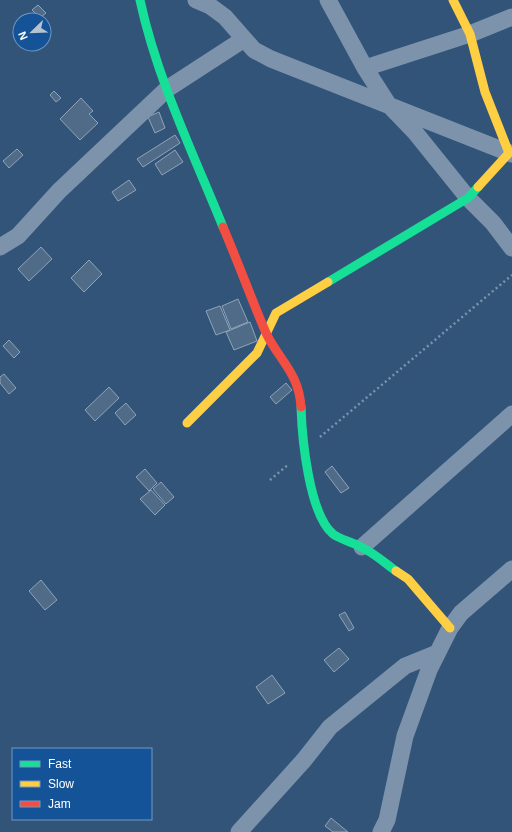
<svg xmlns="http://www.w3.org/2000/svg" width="512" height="832" viewBox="0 0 512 832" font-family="Helvetica,sans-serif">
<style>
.building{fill:#4f6b88;stroke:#90a4b9}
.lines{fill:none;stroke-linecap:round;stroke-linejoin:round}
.path{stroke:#7c93ab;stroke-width:2.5;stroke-dasharray:2 3;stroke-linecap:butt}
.street{stroke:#7c93ab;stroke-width:17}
.fast{stroke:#16e098;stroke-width:9}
.slow{stroke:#ffcf43;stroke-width:9}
.jam{stroke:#f24e42;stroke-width:9}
</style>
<rect width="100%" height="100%" fill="#325479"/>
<path class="building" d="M38,5L46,13L40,18L32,10Z
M54,91L61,98L56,102L50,95Z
M81,98L93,111L89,114L98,123L80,140L60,119Z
M159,112L165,128L155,133L148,117Z
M175,135L180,143L143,167L137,159Z
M17,149L23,155L9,168L3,161Z
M175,150L183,162L162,175L155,164Z
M129,180L136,190L118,201L112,192Z
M41,247L52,259L29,281L18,269Z
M89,260L102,274L84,292L71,278Z
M238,299L248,322L231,329L222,306Z
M220,306L230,330L216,335L206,311Z
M250,322L257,341L234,350L226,332Z
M9,340L20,352L14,358L3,346Z
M4,374L16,388L9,394L0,383V377Z
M286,383L292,390L276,404L270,397Z
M109,387L119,398L95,421L85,410Z
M126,403L136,415L125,425L115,413Z
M332,466L349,488L341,493L325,472Z
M145,469L157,483L149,491L136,477Z
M161,482L174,497L166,504L153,489Z
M151,490L165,505L155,515L140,499Z
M41,580L57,600L45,610L29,591Z
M345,612L354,628L349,631L339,615Z
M339,648L349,659L334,672L324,660Z
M272,675L285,693L268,704L256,687Z
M331,818L348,832H333L325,826Z"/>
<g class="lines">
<path class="path" d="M320,437L512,275
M270,480L289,464"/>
<path class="street" d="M196,0L210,6L225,17L254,50L271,59L512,154
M328,0L365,68L388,104L414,131L468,198L493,223L512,248
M365,68L470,34L512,17
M0,247L18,236L59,191L167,89L244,39
M362,547L512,414
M239,832L304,760L330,727L405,666L437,653
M381,832L387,820L405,736L429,670L450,628L461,613L512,569"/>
<path class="fast" d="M140,0C157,79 193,153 223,227
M328,282L468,198L478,187
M301,407C302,438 309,514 333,534C341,540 353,542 361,547C374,553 385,563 396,571"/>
<path class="slow" d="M453,0L470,34L485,92L509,153L478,187
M187,423L257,353L276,313L328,282
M396,571L408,579L450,628"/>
<path class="jam" d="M223,227C238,262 251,298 266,333C279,360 299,373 301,407"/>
</g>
<rect x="12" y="748" width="140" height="72" fill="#145397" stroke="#7298c1"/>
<rect x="20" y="761" width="20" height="6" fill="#16e098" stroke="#7298c1"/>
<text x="48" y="768" font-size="12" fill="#ffffff">Fast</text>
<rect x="20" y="781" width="20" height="6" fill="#ffcf43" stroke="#7298c1"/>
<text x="48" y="788" font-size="12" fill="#ffffff">Slow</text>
<rect x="20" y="801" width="20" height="6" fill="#f24e42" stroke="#7298c1"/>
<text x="48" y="808" font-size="12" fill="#ffffff">Jam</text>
<g transform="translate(32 32) rotate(247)"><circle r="19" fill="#145397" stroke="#7298c1"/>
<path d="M0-3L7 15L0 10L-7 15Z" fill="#b7c3d0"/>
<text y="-6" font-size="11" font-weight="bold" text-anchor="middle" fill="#ffffff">N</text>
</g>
</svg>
